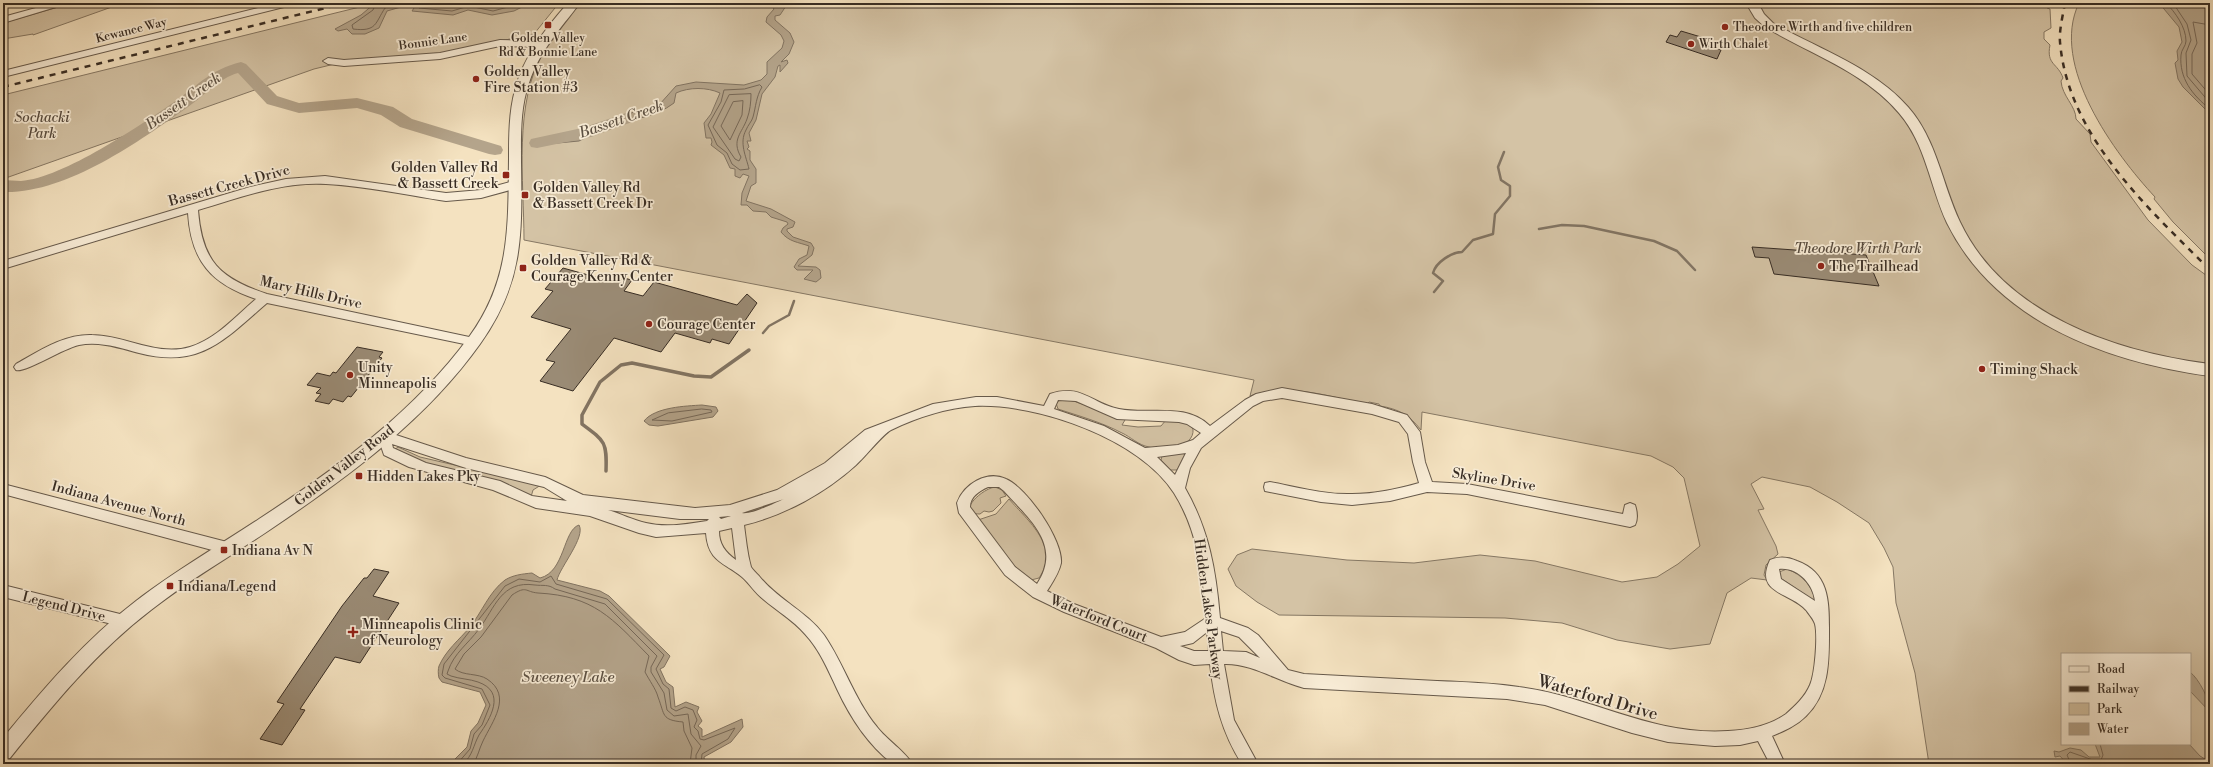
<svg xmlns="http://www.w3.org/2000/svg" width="2213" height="767" viewBox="0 0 2213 767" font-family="'Libre Bodoni',serif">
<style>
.green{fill:#d4c3a5;stroke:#867864;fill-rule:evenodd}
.water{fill:#b4a48b;stroke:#827462}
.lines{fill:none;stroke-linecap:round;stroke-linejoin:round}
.shore{stroke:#766858;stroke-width:1}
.stream-far1{stroke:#827462;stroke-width:2.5}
.stream{stroke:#827462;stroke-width:3.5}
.river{fill:#b4a48b;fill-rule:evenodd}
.building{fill:#9a8b75;stroke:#382d24}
.minor-casing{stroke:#675a4b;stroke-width:2}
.tertiary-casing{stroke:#675a4b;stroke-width:2}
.minor{fill:#f8ecd6;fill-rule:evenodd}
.tertiary{fill:#f8ecd6;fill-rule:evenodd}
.rail{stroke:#382d24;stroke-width:2.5;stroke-dasharray:6 6;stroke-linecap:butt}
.poi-dot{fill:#8f2418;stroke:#f8ecd6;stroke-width:1.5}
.labels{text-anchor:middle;stroke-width:3.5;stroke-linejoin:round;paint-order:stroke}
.far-poi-label{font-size:12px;fill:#382d24;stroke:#f8ecd6;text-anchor:start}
.far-street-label{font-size:12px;fill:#382d24;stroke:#f8ecd6}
.poi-label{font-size:14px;fill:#382d24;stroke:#f8ecd6;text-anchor:start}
.park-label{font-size:14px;font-style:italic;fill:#574b3e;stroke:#f8ecd6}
.street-label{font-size:14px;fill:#382d24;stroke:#f8ecd6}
.water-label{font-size:15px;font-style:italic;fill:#5d5143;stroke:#f8ecd6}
.near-street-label{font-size:17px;fill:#382d24;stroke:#f8ecd6}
</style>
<rect width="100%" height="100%" fill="#f4e2c0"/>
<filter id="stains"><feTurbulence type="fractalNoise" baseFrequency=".005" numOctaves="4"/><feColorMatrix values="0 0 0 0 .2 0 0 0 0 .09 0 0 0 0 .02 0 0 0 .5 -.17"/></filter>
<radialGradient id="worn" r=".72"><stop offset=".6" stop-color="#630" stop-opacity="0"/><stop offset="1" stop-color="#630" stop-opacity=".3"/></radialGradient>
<path class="green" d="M72,3H123L33,35V34L3,39V23Z
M376,3H559L534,34L443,53L351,60L314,69L3,179V95Z
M581,3H2048L2047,8L2050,9L2051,28L2044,32V39L2050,45C2046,65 2058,63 2063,78L2061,81C2062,96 2076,106 2076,119L2090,134L2091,142L2148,220L2192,265L2210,278V764H1929L1915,673L1896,603L1893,567L1884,548L1869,523L1837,502L1810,487L1762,477L1751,484L1764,509L1758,510L1776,546L1778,554L1766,565L1764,575L1767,580L1751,578L1727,593L1710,644L1670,649L1617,640L1562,623L1505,618L1279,615L1257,602L1236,586L1228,569L1237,555L1252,549L1347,560L1414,563L1480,555L1535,561L1622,582L1657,577L1678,564L1700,546L1684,478L1673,467L1651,456L1422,412L1421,430C1409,415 1399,409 1380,406L1379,404L1369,402L1367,404C1329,397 1288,382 1250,396L1254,380L524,240C524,181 513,103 544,51C554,34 568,18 581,3ZM2062,654H2190V744H2062Z
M2079,3H2210V259L2173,222L2154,199L2155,197C2115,154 2049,65 2079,3Z
M1061,399C1077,399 1106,415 1125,420L1122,425L1138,427L1161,426L1166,420C1176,419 1186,421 1193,429C1195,448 1162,451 1149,447C1138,445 1131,437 1122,433C1101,422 1079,416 1058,409L1056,403Z
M398,447L420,457L541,485L533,490L531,497L415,462L394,450Z
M1188,452L1177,470H1170L1161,460L1162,456Z
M995,487L1002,490L1006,496L1000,498L1001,503L993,511L989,512L984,511L980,514C955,514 981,489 995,487Z
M1009,499C1028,521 1061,547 1039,578L1031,580C1009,564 994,541 978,520L996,514Z
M1787,569C1803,575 1812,586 1816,602L1779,577V572Z"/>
<path class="water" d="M375,3H530L514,11L492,15L468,10L453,15L412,11L414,8L412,6L401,7L387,11L379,28L365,34H352L347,29L338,31L335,29L361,15Z
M770,3H784L786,6L780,15L775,16V20L790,33L794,42L789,54L781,62L787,60L788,63L780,72V65L778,66L775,77L762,94L756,120L749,133L751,141H747L749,147L747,149L750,151V160L756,169V183L751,186L746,201L771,209L795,222L793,227L787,229V231L793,237L811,243L814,248L812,255L798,266L816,267L820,270L821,278L816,282L804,279L813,270H797L794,267L799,259L807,255L809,246C798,242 789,242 781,232L783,228L788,224L787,222L771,217L766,212L753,211L747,205H741L742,193L749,176L743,174L740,178L735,176V169L730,168L724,155L711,145L712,142L711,138H706L704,123L711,114L720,93C707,87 689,87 676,93L674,103C655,118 626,120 604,128L602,125L624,115L659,105L676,86L696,82L744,85L761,80L767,74V62L782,48L784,41L781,35L766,22L767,17L774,9Z
M2159,3H2191L2210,10V114L2183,87L2178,79L2175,63L2178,60L2177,51L2182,42L2179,27Z
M597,125L600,130L579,141L537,145V141Z
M702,405L716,407L718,411L713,417L658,426L649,425L644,421C655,407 686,406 702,405Z
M579,525C586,537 560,567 557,580L600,591L609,596L670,656L664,667L660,669L666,682L673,687L675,707L686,702L699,707L697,712L702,721L698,726L702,729V737L742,719L743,727L731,742L704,757L705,764H453L455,759L467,747L471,731L478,723L486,705L480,692L442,682L439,678C438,674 438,669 439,666C446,650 459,640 470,627C482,612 489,592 505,580C513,575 522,574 532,573L540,578C565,572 563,530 579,525Z
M2190,672C2199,679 2210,700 2210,712L2190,691Z
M2095,744H2189L2200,756L2210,762V764H2067L2060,756L2055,757L2054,751L2059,752L2070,748L2081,750L2089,757H2100Z"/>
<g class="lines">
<path class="shore" d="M376,3L373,10L352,25L353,29C377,32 375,23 385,8L399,3
M414,3L419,8L452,11L469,6L493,11L523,3
M2166,3C2175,12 2186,27 2186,41C2186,46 2181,50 2181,55C2179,78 2192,95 2210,109
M2173,3L2187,24L2191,40L2186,53L2187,76L2210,103
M2210,25L2193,22L2197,43L2192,54V74L2210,95
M760,85L762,87C756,97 756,106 753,117C752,121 748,125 746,130C739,143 746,156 749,169L740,170L732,164L727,153L717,145L708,125L721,102L724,90L744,89Z
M751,94C751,102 750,111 747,119C742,133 731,140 741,157L739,161L735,159L713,127L729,95Z
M743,101L742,115L730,140L721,126L733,102Z
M702,409L711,410L712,412L672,421L652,420L668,413Z
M457,764L470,749L474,734L482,725L490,705L482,689L445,678L442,675L444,664L505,586L519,579L540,582L551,576L556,584L607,599L664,655L656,669L663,684L669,689L671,708L676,711L685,707L693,710L697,720L694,727L698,731L700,739L704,740L735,728L728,739L702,754L701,764
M463,764C473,755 473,746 479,735C490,719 507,692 478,682C470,679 460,679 451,676L447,674L448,671C454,653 468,644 479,629C495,608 501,580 535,585C543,586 548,584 555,589L605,604L657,656L651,667V672L664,693L667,710L674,716L688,714L691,734L701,746L696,755V764
M473,764C478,757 479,749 483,741C492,722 513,696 487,679C478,673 463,676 455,669L464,654L481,637L512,595C527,585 525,592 538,593C594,596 612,618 649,656L645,672C649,680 656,689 658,697C665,715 661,720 683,722L684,731L692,748L690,764
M2071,764L2067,755L2070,752L2093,760H2101L2103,755L2100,744"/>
<path class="stream-far1" d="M1539,229L1562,225L1584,226L1654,241L1677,251L1695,270
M1434,292L1443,281L1433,273C1436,262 1452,252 1462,252L1473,240L1493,234L1495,214L1510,196V186L1501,180L1498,167L1504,152
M763,333L769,326L789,315L794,301"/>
<path class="stream" d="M606,471C607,442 605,441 582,424V415L600,382L621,365L632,363L694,376L711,377L749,350"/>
<path class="river" d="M241,62L246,64L277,96L299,103L357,98L393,107L412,119L501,146L503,150L501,154L495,155L489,154L400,127L381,115L357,108L299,113L267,104L238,73C219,78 204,96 188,107C138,142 66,194 3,192V180C9,180 15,181 21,181C63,178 141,125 177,100C201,83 210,70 241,62Z
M626,113L632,114L634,118L632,122L591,137L537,148L531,147L529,143L531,139L582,128Z"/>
</g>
<path class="building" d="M1681,31L1711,40L1708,46L1721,50L1717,59L1666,42L1670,35L1677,37Z
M1752,247L1866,255L1879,286L1774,274L1769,258L1755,257Z
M563,268L610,281L615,276L632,280L624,291L643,296L654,282L737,305L747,294L757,303L729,344L712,339L710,343L675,333L661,352L614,338L573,391L540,381L555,362L546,360L571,329L531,317L553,291L545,289Z
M357,347L383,352L379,357L382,358L351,397L348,396L343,402L333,399L329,404L315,401L321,394L316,393L321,388L307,385L317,373L330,376L333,372L336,373Z
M374,569L389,572L373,596L399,603L360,663L335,657L300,709L305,710L282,745L260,739L284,704L277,702L342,606L364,578H367Z"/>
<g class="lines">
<g class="minor-casing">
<path id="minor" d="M54,3H69L3,23V17Z
M278,3H294L292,5L3,77V71Z
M500,40L541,41L546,44L541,47L500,46L440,59L344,66L328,64L323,61L328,58L344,60L440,53Z
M325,176L446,193L481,190L514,181L519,185L514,189L481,198L446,201C406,195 366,186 326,184C283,181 239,198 198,210C202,261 219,278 267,294L474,338L478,339L480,342L478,345L474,346L267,303C224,340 201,369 139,353C120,348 100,341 79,345C64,348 25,373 16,370L14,367L16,364C39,351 64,334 92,335C124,335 157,357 190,347C216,339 236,316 256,299C211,284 191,261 188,213L3,269V261L250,187L286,179Z
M1282,388L1372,404L1407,415L1420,432L1425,462L1432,482L1467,484L1623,514L1625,505L1630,503L1635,505C1637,511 1638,519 1635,525L1630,527L1467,494L1427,492L1390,501L1352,505L1321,502L1270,492L1265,491L1264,487L1265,483L1270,482C1297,487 1325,495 1352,494C1375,494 1398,489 1419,483L1413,462L1408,434L1399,422L1372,414L1282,398L1263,401L1253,406L1201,448L1190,468L1185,488C1209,530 1216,570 1220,618L1248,628L1258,635L1288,670L1304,674C1348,676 1393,679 1437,681C1464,682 1492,683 1519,687C1591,696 1652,736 1728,731C1748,730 1769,726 1786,714C1795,706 1805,697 1810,685C1815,674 1818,636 1815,624C1814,620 1809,614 1806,610C1790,592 1754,594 1770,560C1780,556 1788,557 1797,561C1830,573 1829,603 1829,633C1829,662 1829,694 1806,716C1796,726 1784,731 1772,736L1785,764H1770L1758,741L1740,745L1715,746L1668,742L1632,733L1545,705L1507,699L1304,688C1277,681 1252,663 1224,664L1234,720L1258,764H1242C1222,733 1214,701 1210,664L1194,665L1179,660L1156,648L1064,612L1033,597L1005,575L959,513L957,503C964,484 987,470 1006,479C1027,488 1063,540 1061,563C1059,573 1052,583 1047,591L1074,604L1161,637L1185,632L1206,618C1203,575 1198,531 1174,493C1140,439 1037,403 975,406C946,408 918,417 891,430C883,434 865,457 856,465C825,493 785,515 744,525C746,539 747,553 751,567C753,570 756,573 759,576C777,599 806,611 824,635C844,664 854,699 877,727C885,738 908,754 912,764H893C868,745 850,717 837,689C828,670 820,650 805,634C793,620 777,611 763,599C755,593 750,584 742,577C724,562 708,562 706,533L656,537L639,533L590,516L536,508L493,490L409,467L384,455L378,437L380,433L384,432L393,434L466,458L545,477L583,495L695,508L730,505L777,490L825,463L865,430L933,404L976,397H997L1044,406L1050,394C1081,383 1092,404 1119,409C1150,415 1186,402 1210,426L1245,400L1256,394ZM1058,400L1076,401L1117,419L1179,422L1187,424L1201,433L1193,440L1178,445L1145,448L1104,426L1054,409ZM392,444L466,468L544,487L567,501L532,496L500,481L426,463L393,448ZM1186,453L1175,475L1157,457ZM988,487H999L1004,491C1029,519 1063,545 1037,584L1015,567L970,507C970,497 979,491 988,487ZM784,499C775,503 751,515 742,513ZM608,510L680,519H709L707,521C687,524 666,528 646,523C633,520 621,514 608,510ZM731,516L721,519L719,517L730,516ZM732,528L736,560C725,552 719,544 719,531ZM1779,569C1798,567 1813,584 1815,601L1781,579ZM1221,631L1239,637L1260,658L1246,652L1223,651ZM1207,632L1209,651H1194L1180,646L1193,643Z
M3,484L227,542L232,544L234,548L232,552L227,554L3,494Z
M3,585L124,615L129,617L131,621L129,625L124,627L3,597Z"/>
</g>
<g class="tertiary-casing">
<path id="tertiary" d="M568,3H580C560,29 539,52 529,83C520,108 521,136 521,162C522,234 524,282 480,344C426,420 348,477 271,529C231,556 189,580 151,610C96,652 53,705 10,758L3,761V738C44,688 85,640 136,601C175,571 218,546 259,519C336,469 414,412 469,337C511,280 508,225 509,159C509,136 509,112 515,90C523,57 546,28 568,3Z
M1746,3H1758L1764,14L1773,23C1818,49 1873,67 1908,107C1937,140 1942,184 1960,222C2004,315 2116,352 2210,364V376C2107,362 1996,322 1947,223C1930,187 1926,144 1899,113C1865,72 1810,54 1765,27L1755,18Z"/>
</g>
<use href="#minor" class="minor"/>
<use href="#tertiary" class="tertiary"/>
<path class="rail" d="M2065,3C2063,15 2059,30 2060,42C2068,136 2147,207 2210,270
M3,87L346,3"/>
</g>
<g class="poi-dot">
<rect x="544" y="21" width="8" height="8" rx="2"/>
<circle cx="1725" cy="27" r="4"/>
<circle cx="1691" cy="44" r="4"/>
<circle cx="476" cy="79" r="4"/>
<rect x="502" y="171" width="8" height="8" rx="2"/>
<rect x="521" y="191" width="8" height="8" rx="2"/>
<circle cx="1821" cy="266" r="4"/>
<rect x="519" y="264" width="8" height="8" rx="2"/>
<circle cx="649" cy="324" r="4"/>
<circle cx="1982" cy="369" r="4"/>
<circle cx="350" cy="375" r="4"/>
<rect x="355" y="472" width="8" height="8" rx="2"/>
<rect x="220" y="546" width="8" height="8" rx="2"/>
<rect x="166" y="582" width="8" height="8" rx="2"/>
<path d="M351 626h4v4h4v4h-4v4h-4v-4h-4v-4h4z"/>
</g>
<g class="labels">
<g class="far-poi-label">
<text x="1733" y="31">Theodore Wirth and five children</text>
<text x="548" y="42" text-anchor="middle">Golden Valley<tspan x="548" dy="14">Rd &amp; Bonnie Lane</tspan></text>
<text x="1699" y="48">Wirth Chalet</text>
</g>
<g class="far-street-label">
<text transform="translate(131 30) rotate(-14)" y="4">Kewanee Way</text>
<text transform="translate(433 41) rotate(-8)" y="4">Bonnie Lane</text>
</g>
<g class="poi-label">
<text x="484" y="76">Golden Valley<tspan x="484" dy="16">Fire Station #3</tspan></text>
<text x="498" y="172" text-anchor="end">Golden Valley Rd<tspan x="498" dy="16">&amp; Bassett Creek</tspan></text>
<text x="533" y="192">Golden Valley Rd<tspan x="533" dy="16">&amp; Bassett Creek Dr</tspan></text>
<text x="531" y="265">Golden Valley Rd &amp;<tspan x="531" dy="16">Courage Kenny Center</tspan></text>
<text x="1829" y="271">The Trailhead</text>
<text x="657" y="329">Courage Center</text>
<text x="358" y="372">Unity<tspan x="358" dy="16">Minneapolis</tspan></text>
<text x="1990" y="374">Timing Shack</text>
<text x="367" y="481">Hidden Lakes Pky</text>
<text x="232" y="555">Indiana Av N</text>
<text x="178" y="591">Indiana/Legend</text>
<text x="362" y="629">Minneapolis Clinic<tspan x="362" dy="16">of Neurology</tspan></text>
</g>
<g class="park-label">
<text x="42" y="122">Sochacki<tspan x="42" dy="16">Park</tspan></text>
<text x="1858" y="253">Theodore Wirth Park</text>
</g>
<g class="street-label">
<text transform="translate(229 185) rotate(-15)" y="5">Bassett Creek Drive</text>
<text transform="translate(311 292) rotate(13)" y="5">Mary Hills Drive</text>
<text transform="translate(344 465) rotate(-38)" y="5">Golden Valley Road</text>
<text transform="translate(1494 479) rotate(9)" y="5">Skyline Drive</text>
<text transform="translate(119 503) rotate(15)" y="5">Indiana Avenue North</text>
<text transform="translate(64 606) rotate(14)" y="5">Legend Drive</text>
<text transform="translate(1209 609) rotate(82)" y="5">Hidden Lakes Parkway</text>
<text transform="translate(1099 618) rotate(22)" y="5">Waterford Court</text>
</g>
<g class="water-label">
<text transform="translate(183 101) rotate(-35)" y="5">Bassett Creek</text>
<text transform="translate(621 119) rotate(-19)" y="5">Bassett Creek</text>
<text x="568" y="682">Sweeney Lake</text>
</g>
<g class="near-street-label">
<text transform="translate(1598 697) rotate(16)" y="6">Waterford Drive</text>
</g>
</g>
<rect width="2213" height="767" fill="none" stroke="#f4e2c0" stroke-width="16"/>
<rect x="4" y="4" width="2205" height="759" fill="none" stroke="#382d24" stroke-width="2"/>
<rect x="8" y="8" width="2197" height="751" fill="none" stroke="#382d24"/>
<rect x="2061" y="653" width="130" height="92" fill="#f8ecd6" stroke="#aba08f"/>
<rect x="2069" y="666" width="20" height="6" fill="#f8ecd6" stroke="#aba08f"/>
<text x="2097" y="673" font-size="12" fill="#382d24">Road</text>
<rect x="2069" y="686" width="20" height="6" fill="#382d24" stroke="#aba08f"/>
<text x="2097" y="693" font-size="12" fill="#382d24">Railway</text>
<rect x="2069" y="703" width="20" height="12" fill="#d4c3a5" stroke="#aba08f"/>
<text x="2097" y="713" font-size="12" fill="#382d24">Park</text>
<rect x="2069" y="723" width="20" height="12" fill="#b4a48b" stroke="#aba08f"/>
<text x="2097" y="733" font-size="12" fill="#382d24">Water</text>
<rect width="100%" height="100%" filter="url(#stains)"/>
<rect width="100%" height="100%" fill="url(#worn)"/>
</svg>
